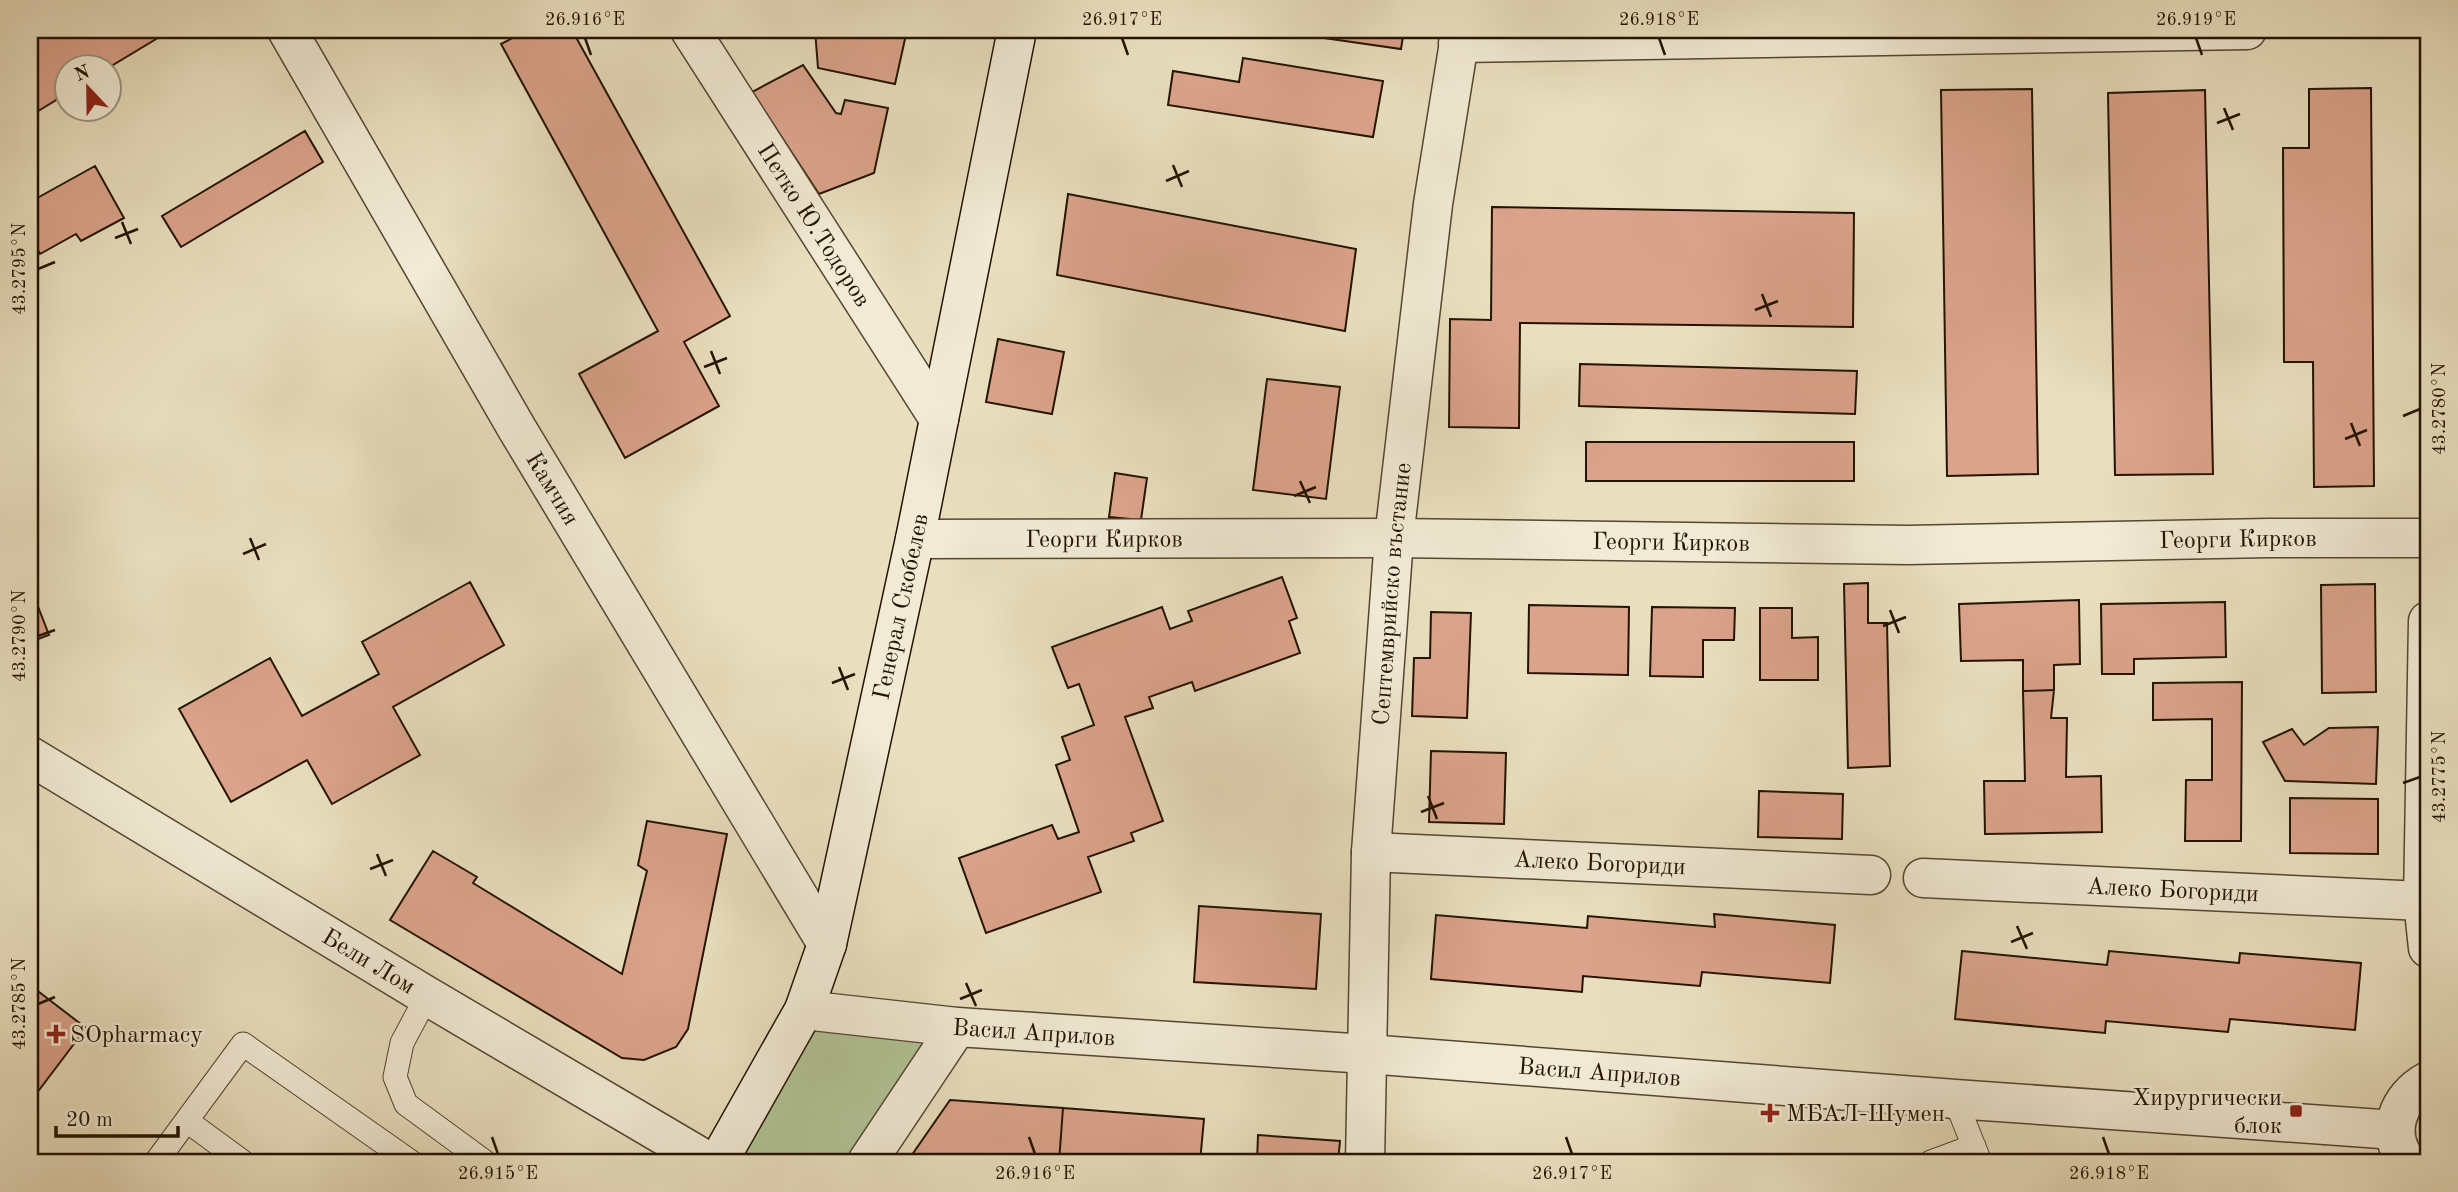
<svg xmlns="http://www.w3.org/2000/svg" width="2458" height="1192" viewBox="0 0 2458 1192" font-family="'Old Standard TT',serif">
<style>
.green{fill:#b1c396;stroke:#6a6b4b;stroke-width:2}
.building{fill:#dba38b;stroke:#231300;stroke-width:2}
.lines{fill:none;stroke-linecap:round;stroke-linejoin:round}
.lane-casing{stroke:#544630;stroke-width:25}
.street-casing{stroke:#544630;stroke-width:41}
.secondary-casing{stroke:#231300;stroke-width:41}
.lane{stroke:#f1ead5;stroke-width:23}
.street{stroke:#f1ead5;stroke-width:38}
.secondary{stroke:#f1ead5;stroke-width:38}
.ticks{fill:none;stroke:#231300;stroke-width:2.5}
.poi-dot{fill:#8f2418;stroke:#f1ead5;stroke-width:2.5}
.labels{text-anchor:middle;stroke-width:5;stroke-linejoin:round;paint-order:stroke}
.street-label{font-size:24px;fill:#231300;stroke:#f1ead5}
.poi-label{font-size:24px;fill:#231300;stroke:#f1ead5;text-anchor:start}
.neatline{fill:none;stroke:#231300;stroke-width:2.5}
.ticks-label{font-size:18px;text-anchor:middle;fill:#231300}
</style>
<rect width="100%" height="100%" fill="#e9dfbf"/>
<filter id="stains"><feTurbulence type="fractalNoise" baseFrequency=".00286" numOctaves="4"/><feColorMatrix values="0 0 0 0 .2 0 0 0 0 .09 0 0 0 0 .02 0 0 0 .5 -.17"/></filter>
<radialGradient id="worn" r=".72"><stop offset=".6" stop-color="#630" stop-opacity="0"/><stop offset="1" stop-color="#630" stop-opacity=".3"/></radialGradient>
<path class="green" d="M804,1010L957,1027L867,1162H718Z"/>
<path class="building" d="M30,30H171L108,68L66,66V94L30,116Z
M528,30H572L730,316L684,342L719,406L625,458L579,374L658,331L501,44Z
M815,30H907L895,84L818,68Z
M1268,30H1404L1401,49Z
M1243,58L1383,81L1373,137L1168,105L1173,71L1239,82Z
M803,65L836,113L841,114L845,100L888,108L874,173L819,194L752,92Z
M2371,88L2374,486L2314,487L2313,362H2284L2283,148H2309V89Z
M2032,89L2038,474L1947,476L1941,90Z
M2205,90L2213,474L2115,475L2108,93Z
M305,131L323,162L181,247L162,216Z
M95,166L124,218L81,241L76,234L40,254L30,235V202Z
M1068,194L1356,249L1345,331L1057,275Z
M1492,207L1854,213L1853,327L1520,323L1519,428L1449,427L1450,319L1491,320Z
M998,339L1064,352L1052,414L986,402Z
M1580,364L1857,371L1855,414L1579,406Z
M1267,379L1340,387L1326,499L1253,490Z
M1586,442H1854V481H1586Z
M1115,473L1147,478L1141,520L1109,517Z
M1282,577L1297,618L1289,621L1300,653L1195,691L1192,682L1149,697L1153,708L1125,717L1163,821L1131,833L1134,841L1088,857L1101,892L986,933L959,858L1052,825L1058,839L1079,832L1056,765L1070,760L1062,737L1094,725L1079,684L1068,688L1052,647L1162,607L1170,629L1192,621L1188,611Z
M470,582L504,645L393,707L420,755L332,804L307,760L231,802L179,709L270,658L302,716L379,674L362,642Z
M1868,583V623H1887L1890,766L1848,768L1844,584Z
M2375,584L2376,692L2322,693L2321,585Z
M30,586L49,635L30,642Z
M2079,600L2080,664L2054,665V690L2023,691V660L1961,661L1959,604Z
M2225,602L2226,657L2134,659V674H2102L2101,604Z
M1529,605L1629,607L1628,675L1528,673Z
M1652,607L1735,608L1734,640H1703V677L1650,676Z
M1760,608H1792V638L1818,637V680H1760Z
M1431,612L1471,613L1467,718L1412,716L1414,658H1430Z
M2242,682L2241,841H2185L2186,780H2212V719L2153,720V683Z
M2054,690L2051,718H2067L2066,777L2101,776L2102,832L1985,834L1984,781H2025L2023,691Z
M2378,727L2376,784L2285,781L2263,742L2292,729L2304,745L2329,728Z
M1431,751L1506,753L1504,824L1429,822Z
M1759,791L1843,794L1842,839L1758,837Z
M2290,798L2378,799V854L2290,853Z
M647,821L727,834L688,1029L676,1047L644,1060L622,1058L390,920L433,851L477,877L473,883L622,974L647,871L638,865Z
M1199,906L1321,914L1316,989L1194,982Z
M1714,914L1835,925L1830,983L1702,972L1700,986L1583,976L1582,992L1431,979L1436,915L1587,928L1588,916L1715,927Z
M1962,951L2107,965L2109,951L2239,963L2240,953L2361,963L2355,1030L2230,1019L2228,1032L2106,1021L2105,1033L1955,1019Z
M30,985L86,1028L30,1102Z
M950,1100L1063,1108L1059,1162H907Z
M1063,1108L1204,1119L1200,1162H1059Z
M1258,1135L1340,1141L1338,1162H1257Z"/>
<g class="lines">
<g class="lane-casing">
<path id="lane" d="M427,996L402,1043L395,1077L406,1104L485,1162
M1955,1099L1980,1162
M187,1121L243,1162
M156,1162L243,1044L411,1162
M1931,1162L1974,1146"/>
</g>
<g class="street-casing">
<g id="street">
<path id="s1" d="M287,30L516,427L827,944"/>
<path id="s2" d="M690,30L939,419"/>
<path d="M1458,43L2247,30"/>
<path id="s3" d="M915,539L1394,538L1908,545L2269,538H2428"/>
<path d="M2428,621L2423,901L2428,948"/>
<path id="s4" d="M30,756L427,996L709,1162"/>
<path id="s5" d="M1371,852L1871,875"/>
<path id="s6" d="M1923,878L2423,901"/>
<path id="s7" d="M804,1010L957,1027L1367,1054L1955,1099L2395,1130"/>
<path d="M867,1162L957,1027"/>
<path id="s8" d="M1365,1162L1371,852L1394,538L1433,204L1461,30"/>
<path d="M2407,1162C2384,1133 2398,1097 2428,1081"/>
</g>
</g>
<g class="secondary-casing">
<g id="secondary">
<path id="s9" d="M718,1162L804,1010L827,944L915,539L1017,30"/>
</g>
</g>
<use href="#lane" class="lane"/>
<use href="#street" class="street"/>
<use href="#secondary" class="secondary"/>
</g>
<path class="ticks" d="M585,38L591,55M1122,38L1128,55M1659,38L1665,55M2196,38L2202,55M2224,108L2233,130M2217,123L2240,114M1173,165L1182,187M1166,181L1189,171M122,222L131,244M115,238L138,229M38,269L55,262M1762,294L1771,317M1755,310L1778,301M711,351L720,374M704,367L727,358M2403,416L2420,409M2351,423L2360,446M2345,439L2367,430M1300,481L1310,503M1294,496L1316,487M250,538L259,560M243,554L266,544M1890,610L1899,633M1883,626L1906,617M38,636L55,630M839,667L848,690M832,683L855,674M2403,783L2420,777M1428,796L1437,819M1421,812L1444,803M377,854L386,876M370,869L393,860M2017,926L2027,949M2011,942L2033,933M966,983L976,1006M960,999L982,990M38,1004L55,997M492,1137L498,1154M1029,1137L1035,1154M1566,1137L1572,1154M2103,1137L2109,1154"/>
<g class="poi-dot">
<path d="M52.5 1023.5h7v7h7v7h-7v7h-7v-7h-7v-7h7z"/>
<rect x="2289" y="1104" width="14" height="14" rx="3.5"/>
<path d="M1766.5 1102.5h7v7h7v7h-7v7h-7v-7h-7v-7h7z"/>
</g>
<g class="labels">
<g class="street-label">
<text dy="8" stroke="none"><textPath href="#s2" startOffset="231">Петко Ю.Тодоров</textPath></text>
<text dy="8" stroke="none"><textPath href="#s1" startOffset="530">Камчия</textPath></text>
<text dy="8" stroke="none"><textPath href="#s3" startOffset="189">Георги Кирков</textPath></text>
<text dy="8" stroke="none"><textPath href="#s3" startOffset="1323">Георги Кирков</textPath></text>
<text dy="8" stroke="none"><textPath href="#s3" startOffset="756">Георги Кирков</textPath></text>
<text dy="8" stroke="none"><textPath href="#s8" startOffset="569">Септемврийско въстание</textPath></text>
<text dy="8" stroke="none"><textPath href="#s9" startOffset="590">Генерал Скобелев</textPath></text>
<text dy="8" stroke="none"><textPath href="#s5" startOffset="229">Алеко Богориди</textPath></text>
<text dy="8" stroke="none"><textPath href="#s6" startOffset="250">Алеко Богориди</textPath></text>
<text dy="8" stroke="none"><textPath href="#s4" startOffset="396">Бели Лом</textPath></text>
<text dy="8" stroke="none"><textPath href="#s7" startOffset="231">Васил Априлов</textPath></text>
<text dy="8" stroke="none"><textPath href="#s7" startOffset="798">Васил Априлов</textPath></text>
</g>
<g class="poi-label">
<text x="70" y="1042">SOpharmacy</text>
<text x="2282" y="1105" text-anchor="end">Хирургически<tspan x="2282" dy="28">блок</tspan></text>
<text x="1786" y="1121">МБАЛ-Шумен</text>
</g>
</g>
<rect width="2458" height="1192" fill="none" stroke="#e9dfbf" stroke-width="77"/>
<g transform="translate(88 88) rotate(338)"><circle r="33" fill="#f1ead5" stroke="#9f9480" stroke-width="2"/>
<path d="M0-5L12 26L0 18L-12 26Z" fill="#8f2418"/>
<text y="-10" font-size="19" font-weight="bold" text-anchor="middle" fill="#231300">N</text>
</g>
<path d="M56 1126v10h122v-10" fill="none" stroke="#231300" stroke-width="3.5"/>
<text x="66" y="1126" font-size="21" fill="#231300" stroke="#f1ead5" stroke-width="5" paint-order="stroke">20 m</text>
<rect x="38" y="38" width="2382" height="1116" class="neatline"/>
<g class="ticks-label">
<text x="585" y="25">26.916°E</text>
<text x="1122" y="25">26.917°E</text>
<text x="1659" y="25">26.918°E</text>
<text x="2196" y="25">26.919°E</text>
<text transform="translate(19 269) rotate(-90)" y="6">43.2795°N</text>
<text transform="translate(2439 409) rotate(-90)" y="6">43.2780°N</text>
<text transform="translate(19 636) rotate(-90)" y="6">43.2790°N</text>
<text transform="translate(2439 777) rotate(-90)" y="6">43.2775°N</text>
<text transform="translate(19 1004) rotate(-90)" y="6">43.2785°N</text>
<text x="498" y="1179">26.915°E</text>
<text x="1035" y="1179">26.916°E</text>
<text x="1572" y="1179">26.917°E</text>
<text x="2109" y="1179">26.918°E</text>
</g>
<rect width="100%" height="100%" filter="url(#stains)"/>
<rect width="100%" height="100%" fill="url(#worn)"/>
</svg>
